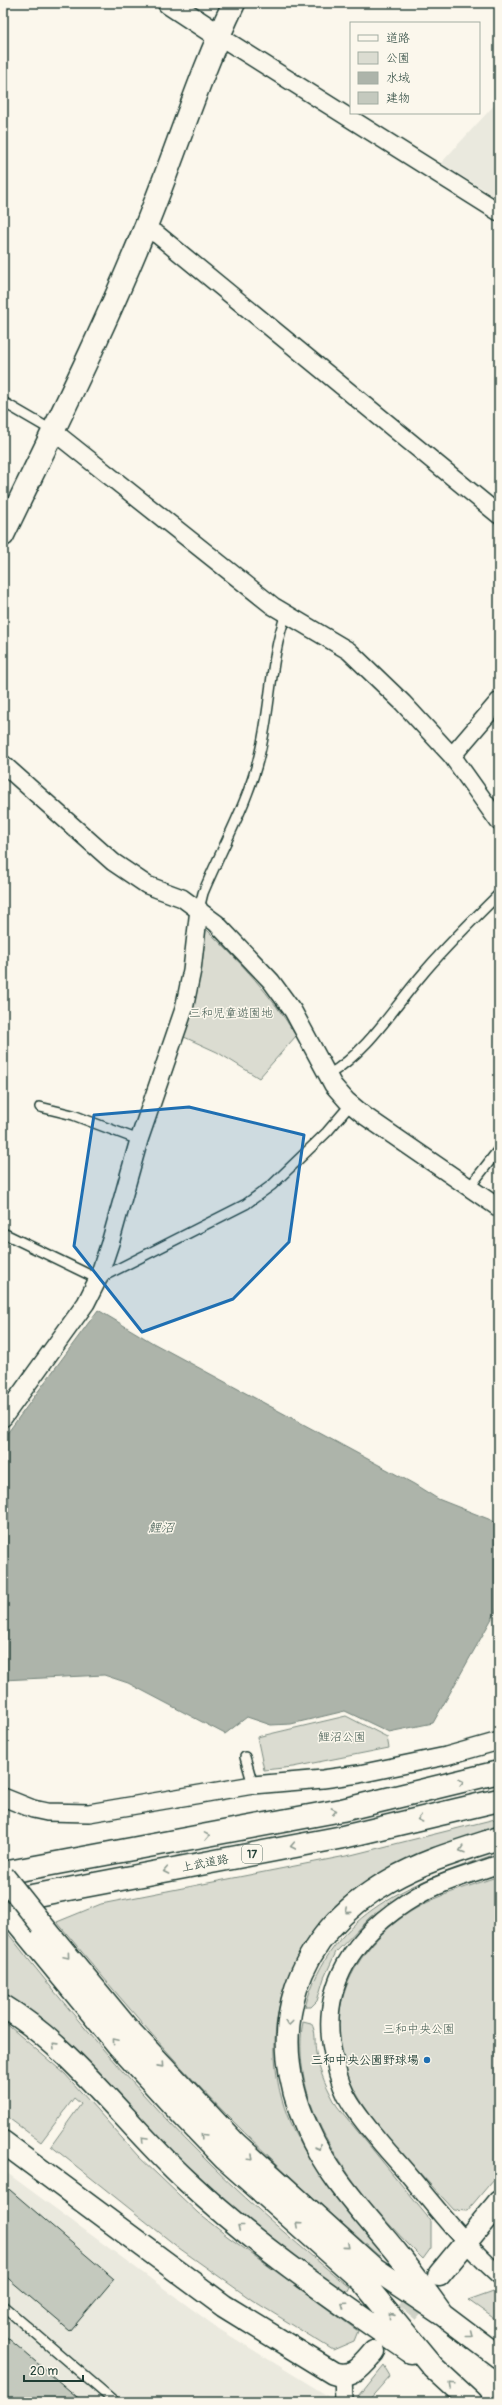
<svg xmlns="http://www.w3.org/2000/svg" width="502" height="2405" viewBox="0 0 502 2405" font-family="Pangolin,'Klee One',sans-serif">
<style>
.built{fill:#eae9de}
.green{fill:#dbdcd1;stroke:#7d8c82}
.water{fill:#adb4aa;stroke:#74847b}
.building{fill:#c4c9be;stroke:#1f3d34}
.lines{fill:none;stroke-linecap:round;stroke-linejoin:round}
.secondary-tunnel{stroke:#cfd2c7;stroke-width:22;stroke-dasharray:22 11;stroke-linecap:butt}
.lane-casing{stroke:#1f3d34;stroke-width:12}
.street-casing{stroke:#1f3d34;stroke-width:20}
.secondary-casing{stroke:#1f3d34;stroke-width:25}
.highway-casing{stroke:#1f3d34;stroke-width:25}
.lane{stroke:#fbf7ec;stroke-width:9}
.street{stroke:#fbf7ec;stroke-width:17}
.secondary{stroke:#fbf7ec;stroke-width:22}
.highway{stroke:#fbf7ec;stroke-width:22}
.highway-bridge-casing{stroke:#1f3d34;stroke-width:25;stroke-linecap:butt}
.highway-bridge{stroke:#fbf7ec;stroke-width:22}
.oneway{stroke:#8d9a90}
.marked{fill:#1f6fb2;fill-opacity:0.2;stroke:#1f6fb2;stroke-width:3;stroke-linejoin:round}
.poi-dot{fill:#1f6fb2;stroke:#fbf7ec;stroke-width:1.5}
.labels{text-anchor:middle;stroke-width:3;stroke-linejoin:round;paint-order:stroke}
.shield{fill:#fbf7ec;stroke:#61756b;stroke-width:1}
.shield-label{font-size:11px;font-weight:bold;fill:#1f3d34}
.park-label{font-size:12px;fill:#455d53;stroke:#fbf7ec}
.street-label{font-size:12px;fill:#1f3d34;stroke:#fbf7ec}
.poi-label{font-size:12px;font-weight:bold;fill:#1f3d34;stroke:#fbf7ec;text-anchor:end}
.water-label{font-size:13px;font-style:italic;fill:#425b52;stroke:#fbf7ec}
</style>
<rect width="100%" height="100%" fill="#fbf7ec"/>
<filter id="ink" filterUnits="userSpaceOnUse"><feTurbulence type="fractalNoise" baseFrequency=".025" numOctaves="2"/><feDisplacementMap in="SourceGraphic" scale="8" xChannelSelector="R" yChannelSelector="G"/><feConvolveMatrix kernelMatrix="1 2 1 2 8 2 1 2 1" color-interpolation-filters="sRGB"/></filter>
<g filter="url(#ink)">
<path class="built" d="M499,100V199L441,163Z
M3,2170L219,2329L328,2396V2402H3Z
M499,2237V2265L495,2262L494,2243Z"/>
<path class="green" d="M206,929C240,962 272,995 296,1036L259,1078L217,1052L182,1036L202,932Z
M346,1716L387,1737L389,1748L293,1767L264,1770L257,1737Z
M499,1818V1829C450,1846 397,1859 354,1890C280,1943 253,2048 294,2131C316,2176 352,2213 383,2252L379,2256C327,2210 275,2164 226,2114C166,2054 112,1988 57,1922L101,1904L351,1855Z
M499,1853V1857L406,1893L370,1917L336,1952L324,1978L317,2001L311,2007H305C332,1910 413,1882 499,1853Z
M499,1876V2173L467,2211L454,2210C421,2173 378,2133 354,2089C316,2019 351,1947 415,1909C440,1894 471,1886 499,1876Z
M3,1931L7,1932C71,2014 138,2093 212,2166C256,2209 303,2249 350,2288L346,2295L259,2233L139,2120L40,2019L3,1993Z
M3,2021L65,2074L138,2156L198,2213L227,2236L358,2331L354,2341L333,2350L252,2300L179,2248L51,2146L81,2104L74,2098L41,2142L3,2114Z
M303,2021L311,2023C317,2032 314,2043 316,2053C319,2072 328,2090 337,2106L431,2221V2248L423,2259C362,2199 287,2113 303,2021Z
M499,2289V2322L468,2300Z
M384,2366L390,2376L367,2402H355Z"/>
<path class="water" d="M98,1310L153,1343L414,1484L438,1499L491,1520L499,1525V1606L433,1723L389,1732L345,1711L291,1724L271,1725L247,1717L225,1734L128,1683L104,1675L3,1680V1439Z"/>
<path class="building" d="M3,2184L114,2279L70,2331L3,2274Z
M3,2334L83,2402H3Z"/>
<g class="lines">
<path class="secondary-tunnel" d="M386,2338L430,2285"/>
<g class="lane-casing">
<path id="lane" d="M3,402L53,431
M199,909L203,893C222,847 249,802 260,752C271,707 270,658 286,614
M328,1075C368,1051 392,1010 421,976C445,947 472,921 499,894
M40,1107L73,1115L139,1140
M469,1188L499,1149
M3,1233L98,1279L246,1204L272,1185L327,1132L351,1104
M245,1757L253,1785
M3,2306L115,2402"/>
</g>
<g class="street-casing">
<path id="street" d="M219,36L499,212
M145,228L158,235L499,515
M53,431L273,606L349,651L403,703L452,756L499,822
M452,756L499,701
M3,764L113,862L147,885L182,898L216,923L271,981L293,1011L333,1085L347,1101L365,1116L499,1208
M3,1418L86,1303L98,1279L111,1240L139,1140L184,1009L192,970L199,909
M3,1797L33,1809L47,1812L89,1813L253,1785L323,1779L359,1774L446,1756L499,1741
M499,1864C472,1874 442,1881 417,1896C355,1932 315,1988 335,2062C338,2076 343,2092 351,2104C367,2129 389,2152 408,2174C437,2209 465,2245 499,2275
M343,2376L344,2402"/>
</g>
<g class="secondary-casing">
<path id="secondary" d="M169,3L219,36
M3,535C52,433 103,332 145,228C176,153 199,75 234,3
M3,2142L224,2306L333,2373C352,2380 362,2366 374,2352
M439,2275L499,2202"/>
</g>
<g class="highway-casing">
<path id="highway" d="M3,1873L342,1810L499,1772
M5,1901L343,1837L499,1800
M3,1905L118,2045L172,2104L225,2159L363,2282L433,2367L471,2402
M42,1925L127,2028L235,2143L372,2267L442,2314L499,2357
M3,2006C75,2050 125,2124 187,2181C256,2246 333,2298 411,2352
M442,2314C427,2293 412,2272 396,2252C365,2214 328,2176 308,2130C263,2031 294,1935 389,1881C423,1861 462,1850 499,1838"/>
</g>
<use href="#lane" class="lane"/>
<use href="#street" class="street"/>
<use href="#secondary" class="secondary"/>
<use href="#highway" class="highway"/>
<g class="highway-bridge-casing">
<path id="highway-bridge" d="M3,1876L42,1925"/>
</g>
<use href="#highway-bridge" class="highway-bridge"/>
</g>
<defs><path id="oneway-chevron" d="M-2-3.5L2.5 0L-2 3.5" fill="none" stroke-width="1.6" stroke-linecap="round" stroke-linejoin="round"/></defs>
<g class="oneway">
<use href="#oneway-chevron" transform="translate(461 1782) rotate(-13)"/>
<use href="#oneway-chevron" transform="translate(334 1811) rotate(-11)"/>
<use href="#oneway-chevron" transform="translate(420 1819) rotate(167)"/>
<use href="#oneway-chevron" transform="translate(207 1836) rotate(-10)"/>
<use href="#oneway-chevron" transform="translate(293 1846) rotate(169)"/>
<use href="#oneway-chevron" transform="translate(462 1850) rotate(162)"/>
<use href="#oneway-chevron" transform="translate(166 1871) rotate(169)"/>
<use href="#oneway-chevron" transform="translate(348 1911) rotate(139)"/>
<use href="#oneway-chevron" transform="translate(67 1956) rotate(50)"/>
<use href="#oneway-chevron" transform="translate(289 2023) rotate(97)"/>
<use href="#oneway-chevron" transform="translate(115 2041) rotate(-130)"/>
<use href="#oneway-chevron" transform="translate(55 2045) rotate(-136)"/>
<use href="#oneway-chevron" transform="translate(161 2065) rotate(48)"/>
<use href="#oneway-chevron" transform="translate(203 2136) rotate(-134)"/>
<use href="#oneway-chevron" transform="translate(144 2139) rotate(-133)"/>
<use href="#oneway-chevron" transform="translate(318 2147) rotate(60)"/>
<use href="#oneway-chevron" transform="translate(251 2158) rotate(43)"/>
<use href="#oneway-chevron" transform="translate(298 2224) rotate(-138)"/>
<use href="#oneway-chevron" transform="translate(240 2227) rotate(-141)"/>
<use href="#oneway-chevron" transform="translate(347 2246) rotate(41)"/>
<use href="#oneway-chevron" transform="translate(344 2305) rotate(-145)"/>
<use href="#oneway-chevron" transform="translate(391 2316) rotate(-129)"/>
<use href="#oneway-chevron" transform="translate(470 2335) rotate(38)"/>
<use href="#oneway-chevron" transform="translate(452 2385) rotate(-137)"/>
</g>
</g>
<path class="marked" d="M189,1107L304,1135L289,1242L233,1299L142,1332L74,1246L94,1115Z"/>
<circle class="poi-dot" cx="427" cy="2060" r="4"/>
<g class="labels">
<rect class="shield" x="242" y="1845" width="20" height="18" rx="3"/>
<g class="shield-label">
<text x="252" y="1858">17</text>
</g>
<g class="park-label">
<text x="231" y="1017">三和児童遊園地</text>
<text x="342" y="1741">鯉沼公園</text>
<text x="419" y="2033">三和中央公園</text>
</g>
<g class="street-label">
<text transform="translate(205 1863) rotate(-11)" y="4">上武道路</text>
</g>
<g class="poi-label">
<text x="419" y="2064">三和中央公園野球場</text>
</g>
<g class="water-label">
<text x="161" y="1532">鯉沼</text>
</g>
</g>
<rect width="502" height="2405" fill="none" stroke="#fbf7ec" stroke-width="16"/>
<rect x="8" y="8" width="486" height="2389" fill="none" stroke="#1f3d34" stroke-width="1.5" filter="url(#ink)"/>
<rect x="350" y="22" width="130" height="92" fill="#fbf7ec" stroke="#a3ada2"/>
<rect x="358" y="35" width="20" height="6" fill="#fbf7ec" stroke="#a3ada2"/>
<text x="386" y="42" font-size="12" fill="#1f3d34">道路</text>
<rect x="358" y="52" width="20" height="12" fill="#dbdcd1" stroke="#a3ada2"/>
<text x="386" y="62" font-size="12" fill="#1f3d34">公園</text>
<rect x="358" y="72" width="20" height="12" fill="#adb4aa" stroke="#a3ada2"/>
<text x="386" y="82" font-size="12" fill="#1f3d34">水域</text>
<rect x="358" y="92" width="20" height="12" fill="#c4c9be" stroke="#a3ada2"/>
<text x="386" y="102" font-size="12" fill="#1f3d34">建物</text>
<path d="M24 2375v6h59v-6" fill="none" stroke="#1f3d34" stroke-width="2"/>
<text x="30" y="2375" font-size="12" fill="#1f3d34" stroke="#fbf7ec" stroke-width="3" paint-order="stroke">20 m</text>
</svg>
